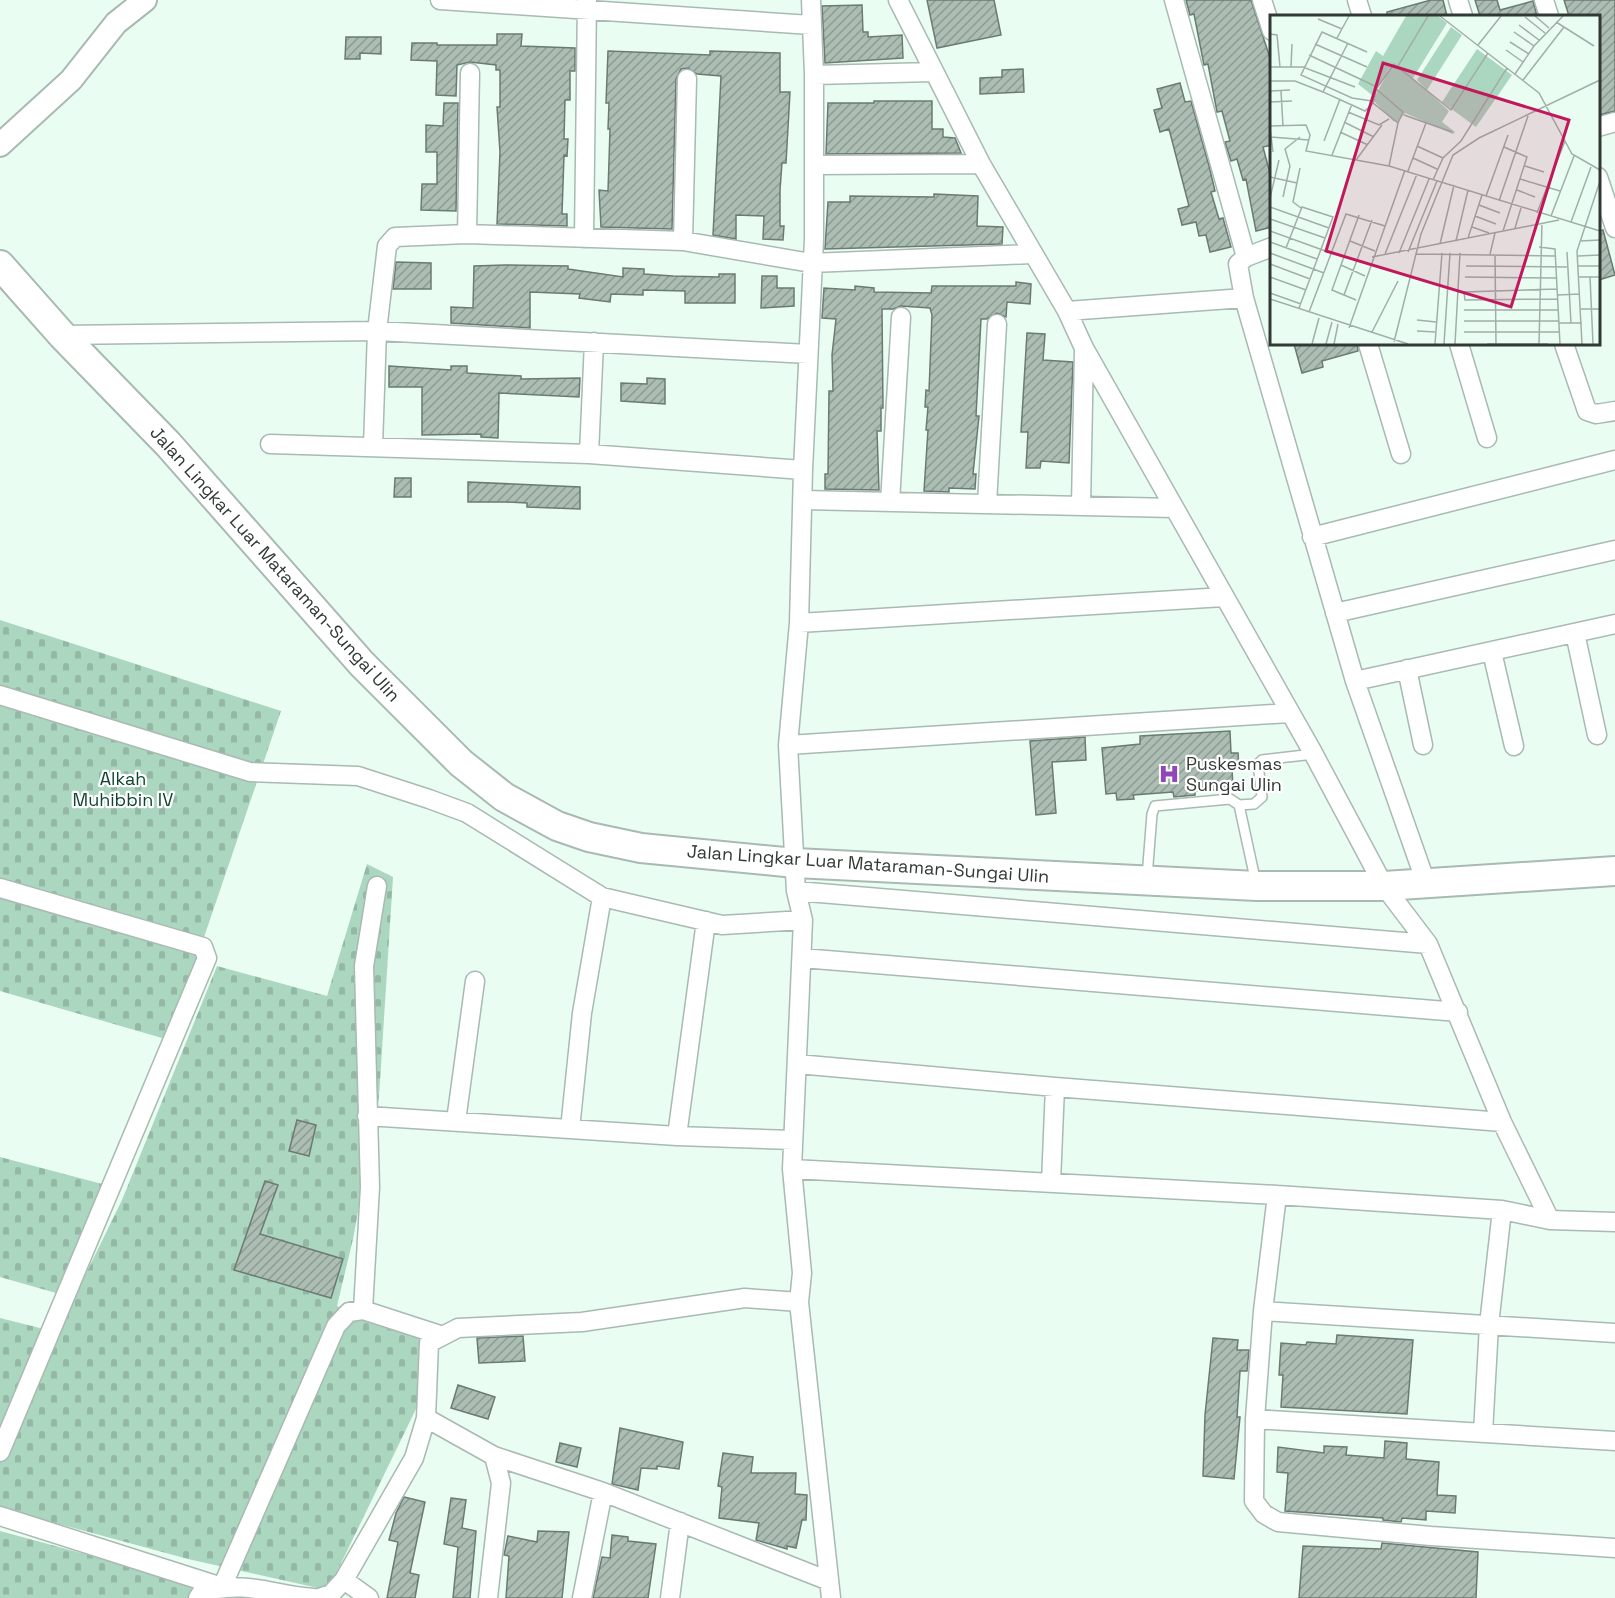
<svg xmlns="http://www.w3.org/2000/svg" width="1615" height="1598" viewBox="0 0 1615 1598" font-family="'Space Grotesk',sans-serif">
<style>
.cemetery{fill:url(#cemetery-stones)}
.building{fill:url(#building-hatch);stroke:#6b7b72;stroke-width:1.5}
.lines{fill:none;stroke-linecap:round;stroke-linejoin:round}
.service-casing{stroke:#a8bab1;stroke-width:12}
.minor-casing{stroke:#a8bab1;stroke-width:21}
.tertiary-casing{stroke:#a8bab1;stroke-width:26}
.primary-casing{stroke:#a8bab1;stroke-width:32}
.service{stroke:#fff;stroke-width:9}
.minor{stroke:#fff;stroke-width:18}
.tertiary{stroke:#fff;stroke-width:22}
.primary{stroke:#fff;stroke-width:28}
.labels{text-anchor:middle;stroke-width:4.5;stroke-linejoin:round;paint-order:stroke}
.street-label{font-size:18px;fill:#323935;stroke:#fff}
.poi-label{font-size:18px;fill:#323935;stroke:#fff;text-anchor:start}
.park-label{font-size:18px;fill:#0f452f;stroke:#fff}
.inset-road{fill:none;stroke:#a0afa7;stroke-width:1.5}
.view{fill:#c2185b;fill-opacity:0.15;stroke:#c2185b;stroke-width:3}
.inset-edge{fill:none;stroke:#323935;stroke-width:3}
</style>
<defs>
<pattern id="cemetery-stones" width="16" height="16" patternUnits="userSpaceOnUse" patternTransform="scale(1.5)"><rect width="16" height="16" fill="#abd6bf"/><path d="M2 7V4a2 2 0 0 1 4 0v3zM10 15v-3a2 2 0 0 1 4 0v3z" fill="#94b8a5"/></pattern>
<pattern id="building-hatch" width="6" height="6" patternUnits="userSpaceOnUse" patternTransform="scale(1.5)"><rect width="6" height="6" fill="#acbeb4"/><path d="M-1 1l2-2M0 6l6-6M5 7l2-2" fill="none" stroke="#8d9b93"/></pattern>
</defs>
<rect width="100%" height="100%" fill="#eafdf3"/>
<path class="cemetery" d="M0,620L281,711L169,1040L0,991Z
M367,864L393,877L379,1097L353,1239L337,1306L429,1337L431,1378L332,1582L318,1588L188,1559L0,1508V1461L74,1298L122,1200L217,966L327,996Z
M0,1157L106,1185L56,1293L0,1277Z
M0,1318L44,1329L0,1445Z
M0,1531L247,1598H0Z"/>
<path class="building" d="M927,0H994L1001,35L937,48Z
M1186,0H1251L1272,64V145L1263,147L1272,181V227L1256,231L1246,179L1243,180L1237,159L1231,161L1225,142L1230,141L1222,111L1217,112L1208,64L1204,65L1194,14L1190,15Z
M1431,0H1443L1447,16H1387V12Z
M1475,0H1497L1500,10L1533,1L1537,16H1480Z
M1564,0H1615V111L1599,115V16H1569Z
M862,5L863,32H868V37L902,35L903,58L825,63L822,6Z
M497,34H522L521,46L575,48V71H570V100H565L564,139H568L567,156L564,155L562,214H567V226L497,224L500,152L497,107H500V70H496V65L470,62L457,65L456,96L436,95L437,61L411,60L412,43H437V45H497Z
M346,37H381V54L360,53V59H345Z
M608,51L710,55V51L780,53V92H790L786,163H782L780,190V226H784L783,240L763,239L764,216L736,215V239L713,235L721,76L697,74L688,68L681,69L676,79L672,229L601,227L599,190L608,191L609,161L610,129H608L609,103H606Z
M1023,69L1024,92L980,94V78L1002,77V70Z
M1180,83L1185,102L1191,101L1209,166L1215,191L1211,192L1219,219L1223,218L1231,247L1210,252L1206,235L1199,236L1196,222L1182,225L1178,209L1189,206L1169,129L1160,132L1154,110L1162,108L1157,89Z
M874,101H932V129H943V137L955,138L961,153L826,154L828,103H874Z
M444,103H458L456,211L421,210L422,184H437V152H426V125L443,126Z
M934,194L978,196L977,226L1003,227L1002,244L825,249L828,202H850V196L934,197Z
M1603,230L1615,275L1599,280V231Z
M396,262L431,263V289H393Z
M505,265L568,266V269L623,277V268L644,269V274L673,276L719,277V274H735V303H685V291L643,290V295L611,294L610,302L579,298L580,294L530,292V328L451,323V307L473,308L474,266Z
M762,276H777V288H794V306L761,308Z
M1016,282L1031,284L1030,304L1007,302L1006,317L997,313L987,319H981L976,416H979L973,474H976L975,489L949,488V492L924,491L928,430H926L928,407H925L926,390L929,391L932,315L930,308L901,306L893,309H882L883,408H881V431H877L879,490L825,489V474H828L829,391H833L832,355L836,319L822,318L824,288L855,290V286L874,288V292L931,293L932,286H1016Z
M1027,333L1045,334L1043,360L1073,362L1069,463L1041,461L1040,468H1026L1028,432H1021Z
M1294,344H1357L1358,351L1322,361L1323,367L1302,373Z
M389,366L451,370V366H467V373L521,376V379L580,378L579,397L499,393L498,438L481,437V434L422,435V387H389Z
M647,378L665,379V404L621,401V383L647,384Z
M395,478H411V497H394Z
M468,482L580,487V509L527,507V503L506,502H468Z
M1230,731L1231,753H1238L1239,768H1232L1233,789L1195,791V795L1174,797L1173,792L1133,795L1134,799L1117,800L1116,793L1106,794L1102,748L1140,744V736Z
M1085,737L1086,760L1052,762L1056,813L1036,815L1030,741Z
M297,1120L316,1125L309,1156L289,1151Z
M265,1181L278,1185L260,1234L343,1259L331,1298L234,1270Z
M1337,1335L1413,1340L1407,1414L1281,1407L1283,1375H1279L1281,1343L1306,1345L1307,1342L1336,1344Z
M523,1336L525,1361L479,1363L477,1338Z
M1213,1338L1238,1340L1237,1350H1249L1247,1371H1240L1237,1417H1240L1234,1479L1203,1476L1205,1415Z
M458,1385L495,1397L488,1419L451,1408Z
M620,1428L683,1442L679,1469L657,1466V1469L641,1468L638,1490L612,1484Z
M1385,1441L1407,1443L1406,1459L1439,1462L1437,1495L1456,1496L1455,1513L1426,1511V1520L1402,1518L1401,1522L1383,1520V1518L1285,1511L1288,1473L1277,1472L1278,1447L1324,1453V1446L1347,1447L1346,1455L1384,1458Z
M560,1443L581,1448L577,1467L556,1462Z
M723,1453L753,1457L751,1473H796L795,1494L807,1495L806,1520H802L796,1548L787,1546V1549L756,1540L759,1523L719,1518L722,1487L718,1486Z
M404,1497L425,1502L410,1573L419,1575L415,1598H387L398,1542L389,1540L396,1513Z
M451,1498L466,1500L462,1528L476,1531L470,1598H453L458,1547L444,1544Z
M538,1531L569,1532L562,1598H506L509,1556L504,1555L508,1536L537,1542Z
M612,1535L628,1537V1541L656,1544L648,1598H593L602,1557L610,1558Z
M1382,1543L1478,1552L1476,1598H1299L1303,1546L1381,1549Z"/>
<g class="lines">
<g class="service-casing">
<path id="service" d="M1239,805L1254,804L1262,797L1258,764L1262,760L1305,755L1312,751
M1147,877L1152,814L1155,806L1230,799L1239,805L1256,883"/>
</g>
<g class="minor-casing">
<path id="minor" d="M440,0L811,25
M898,0L981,164L1067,311L1084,348L1312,751L1384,886L1428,944L1502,1122L1550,1220
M1174,0L1246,257
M1262,0L1272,31
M1357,0L1362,16
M1458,0L1463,16
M1544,0L1549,16
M814,75L932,72
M1598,127L1615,122
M814,165L981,164
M1598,177L1615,228
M467,234L470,73
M584,238L587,0
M683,241L687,79
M1272,247L1246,257L1238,264L1244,298L1355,681L1426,883
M1067,311L1244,298
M62,335L377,331L808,354
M1368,344L1401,454
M1459,344L1487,438
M1564,344L1587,411L1596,414L1615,411
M270,444L589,454L803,470
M373,446L377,331L387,246L395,237L467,234L683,241L811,263L1032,254
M589,454L594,342
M803,500L1174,508
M890,502L901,317
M987,504L997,324
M1081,506L1084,350
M1312,537L1615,460
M1335,613L1615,550
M799,623L1224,597
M1575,633L1597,735
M1492,652L1514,746
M1407,669L1423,745
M1355,681L1615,624
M0,695L250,772L358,776L429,799L467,813L602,897L722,925L803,920
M788,745L1289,713
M0,888L203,947L207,958L0,1452
M796,891L1428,944
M802,958L1458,1012
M797,1064L1055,1087L1502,1122
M367,1116L677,1136L793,1140
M456,1121L475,981
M570,1129L582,1013L602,897
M677,1136L706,921
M792,1169L1277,1195L1502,1210L1550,1220L1615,1222
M1051,1182L1055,1087
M1277,1195L1263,1311L1255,1419L1254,1501L1264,1514L1278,1522L1431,1536L1615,1548
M799,1302L831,1598
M363,1310L370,1187L364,966L377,886
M1263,1311L1615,1333
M426,1418L494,1456L501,1483L488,1598
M1255,1419L1615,1441
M1483,1433L1489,1325L1502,1210
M494,1456L603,1492L829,1581
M0,1516L222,1587L336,1326L349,1312L363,1310L440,1335
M344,1580L369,1598
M198,1598L202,1592C250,1580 270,1595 314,1598
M319,1598L331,1594L344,1580L414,1458L426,1418L429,1343L458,1328L582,1322L745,1298L799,1302L802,1273L792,1169L803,920L796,891L788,745L799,623L803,470L814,239V75L811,0
M582,1598L603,1492
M670,1598L680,1522"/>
</g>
<g class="tertiary-casing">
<path id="tertiary" d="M0,145L71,80L116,23L145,0"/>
</g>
<g class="primary-casing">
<path id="primary" d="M0,265L62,335L168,444L362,664L461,763L504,797L557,826L589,837L641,848L795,863L1257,886H1384L1615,871"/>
</g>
<use href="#service" class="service"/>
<use href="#minor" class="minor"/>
<use href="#tertiary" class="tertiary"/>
<use href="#primary" class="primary"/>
</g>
<defs>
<g id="hospital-bare" transform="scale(1.62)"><path d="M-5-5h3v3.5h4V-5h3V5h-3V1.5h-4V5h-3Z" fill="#9247b9" stroke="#fff" stroke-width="2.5" paint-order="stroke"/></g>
</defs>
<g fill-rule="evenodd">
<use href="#hospital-bare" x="1169" y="774"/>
</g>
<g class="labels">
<g class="street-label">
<text transform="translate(275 564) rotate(48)" y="6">Jalan Lingkar Luar Mataraman-Sungai Ulin</text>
<text transform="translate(868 864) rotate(4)" y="6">Jalan Lingkar Luar Mataraman-Sungai Ulin</text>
</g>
<g class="poi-label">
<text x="1186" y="770">Puskesmas<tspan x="1186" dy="21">Sungai Ulin</tspan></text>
</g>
<g class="park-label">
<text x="123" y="785">Alkah<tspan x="123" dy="21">Muhibbin IV</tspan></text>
</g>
</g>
<g transform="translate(1270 15)">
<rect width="330" height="330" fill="#eafdf3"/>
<path d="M136,1H168L177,8L143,63L179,96L172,107L185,117L183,119L135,98L128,107L123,106L103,85L123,48L102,80L88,69L106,36L113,41ZM181,12L192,20L157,75L147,65ZM207,34L242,60L206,112L172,87Z" fill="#abd6bf"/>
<path class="inset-road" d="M170,1L269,78L302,139L330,155M265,1L279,13M255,2L275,18M48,4L72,14M286,7L324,31M249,10L269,25M244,17L264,31M0,19L7,20L10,52M67,23L79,1M240,27L259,39M78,28L53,77L95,96L103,88M45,29L97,52M208,30L231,1M236,35L253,47M97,37L52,17L31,60L82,83L102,86M39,40L107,72L103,88L128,108L119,151L330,216M128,51L158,1M0,52H33L85,72M21,52L22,29M245,59L264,31L293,1M253,65L294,12M0,66H25L53,77M0,76L20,75M11,76L13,111M0,87L22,86M78,97L109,110L119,104M134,100L182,117M74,107L104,122M128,108L133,97L106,74L124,49L181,95L218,38M0,111L36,110L40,120L36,136L119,151M0,113L3,137M70,117L98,130M1,122L39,125M54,126L70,84M147,131L173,143M62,140L82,89M143,143L167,154M86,145L112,110M255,151L274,157M30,153L23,187L31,193M138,156L156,108M0,162L27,168M250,164L290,176M163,165L173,143L191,126L237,53M247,175L265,182M216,181L238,120M13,182L20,151L15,134L30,122M0,183L9,145M229,186L258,101M209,190L230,198M0,192L59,213M267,198L295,126M205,201L226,209M281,201L304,141M0,204L55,223M301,207L321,152M202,212L219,218M245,213L251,193M0,216L61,238M233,216L257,142L234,132M198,223L212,180M80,226L105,236M186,226L198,175M310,226L330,225M0,227L47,244M170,229L184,170M269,232L285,234L290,329M16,233L32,192L63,202L29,293M138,237L167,166M297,237L301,308M0,238L54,258M129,238L159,164M115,239L147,159M146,239L285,241M220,239L225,218M225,240L226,329M308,241L330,240M102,242L289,205M0,249L40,264M71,250L95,261M196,251L297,252M308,251H330M0,262L36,275M195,262L287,263M309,262H330M320,262L323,329M287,274L194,277L195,285L288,284M0,278L31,289M74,280L102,205M288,280L309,279M0,284L138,329M86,285L62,275L89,200M311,294H330M194,295H288M39,297L76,199L115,211M147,305L166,307M194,306H289M289,308H312M79,313L135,155M147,316L165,317M102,317L128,266M194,317H289M124,327L151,219L183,140L209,123L330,65M42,329L49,303M56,329L62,307M64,329L68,309M165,329L172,238M174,329L180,238M185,329L190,238M217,329H278M269,329L272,208M312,329L307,236L330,166"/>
<path class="view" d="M113,48L299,105L241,292L56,236Z"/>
<rect width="330" height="330" class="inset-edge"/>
</g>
</svg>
